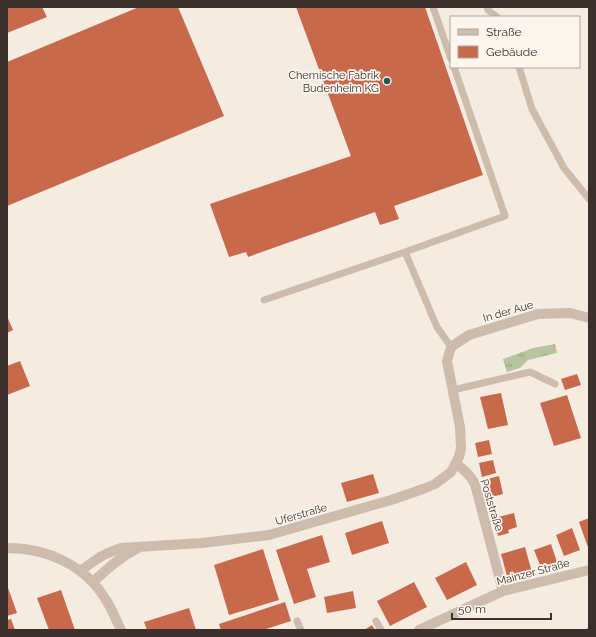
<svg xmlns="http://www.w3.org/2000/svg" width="596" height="637" viewBox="0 0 596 637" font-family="Raleway,sans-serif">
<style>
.grass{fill:url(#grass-tufts)}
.building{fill:#c8694b}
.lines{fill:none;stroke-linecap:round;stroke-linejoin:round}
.lane{stroke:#cdbbac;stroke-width:7}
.street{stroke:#cdbbac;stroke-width:10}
.rail{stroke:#3b302b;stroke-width:3;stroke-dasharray:1 3;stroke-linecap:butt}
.poi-dot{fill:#1f5a5e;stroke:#fbf5ee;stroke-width:1.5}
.labels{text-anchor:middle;stroke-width:3.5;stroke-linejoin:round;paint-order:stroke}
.poi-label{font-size:11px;fill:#3b302b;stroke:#fbf5ee;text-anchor:end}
.street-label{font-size:11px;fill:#3b302b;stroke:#fbf5ee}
</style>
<defs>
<pattern id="grass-tufts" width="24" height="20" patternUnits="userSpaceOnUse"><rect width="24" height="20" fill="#b8c4a0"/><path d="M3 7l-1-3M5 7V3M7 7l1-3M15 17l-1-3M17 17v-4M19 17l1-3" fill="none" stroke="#97a083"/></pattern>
</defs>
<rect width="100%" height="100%" fill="#f4ebe1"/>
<path class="grass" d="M555,344L557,353L528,360L520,368L507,372L503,359L533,348Z"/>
<path class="building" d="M7,7H42L47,17L7,33Z
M139,7H178L224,116L7,206V62Z
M296,7H425L483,175L394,206L399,219L380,225L375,212L248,257L246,252L229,257L210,204L351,156Z
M7,316L13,330L7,333Z
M20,361L30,386L7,395V366Z
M577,374L581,385L565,390L561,379Z
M501,393L508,425L488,429L480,397Z
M567,395L581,438L554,446L540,403Z
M489,440L492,454L478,457L475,443Z
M493,460L496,473L482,477L479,463Z
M373,474L379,493L347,502L341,483Z
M499,476L503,494L488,498L484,480Z
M514,513L517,527L508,530L509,533L498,536L494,518Z
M589,518V550L579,522Z
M382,521L389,543L352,555L345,533Z
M572,528L580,550L564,556L556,535Z
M322,535L330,562L307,569L316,597L294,604L276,550Z
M551,544L558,565L542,570L534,550Z
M525,547L533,576L509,583L501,554Z
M263,549L279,600L229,615L214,565Z
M466,562L477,585L447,600L435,578Z
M414,582L427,607L390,626L377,601Z
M7,585L17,613L7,616Z
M61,590L75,630H49L37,598Z
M353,591L356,608L327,613L324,597Z
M285,602L291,621L263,630H221L219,624Z
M189,608L196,630H147L144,622Z
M11,619L15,630H7V620Z
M372,625L375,630H364Z"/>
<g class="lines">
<path class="lane" d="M433,7L451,59
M487,7L488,10L497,17
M519,67L532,109L564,168L589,199
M264,300L405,252
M451,347L437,327L405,252L505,216L454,67
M453,390L530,372L555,384
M297,621L301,630
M376,621L381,630"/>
<path class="street" d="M456,464C464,469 470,475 475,484L503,591
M7,548C47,548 85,565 106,600C112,609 116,620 121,630
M80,571L100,557L108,553L121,548L202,543L269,535L391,500L423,489L435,484L451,472L459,457L461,448L460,427L447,361L451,347L469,335L538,314L570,313L589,318
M93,582C107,569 120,557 138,548
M419,630L503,591L589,570"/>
<path class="rail" d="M588,630L589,629"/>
</g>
<circle class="poi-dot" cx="387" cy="81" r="4"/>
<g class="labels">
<g class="poi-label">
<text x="379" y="79">Chemische Fabrik<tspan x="379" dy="13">Budenheim KG</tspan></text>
</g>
<g class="street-label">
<text transform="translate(508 311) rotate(-16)" y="4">In der Aue</text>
<text transform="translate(492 505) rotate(73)" y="4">Poststraße</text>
<text transform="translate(301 514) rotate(-16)" y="4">Uferstraße</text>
<text transform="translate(533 572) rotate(-15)" y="4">Mainzer Straße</text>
</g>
</g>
<rect width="596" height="637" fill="none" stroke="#3b302b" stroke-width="16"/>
<rect x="450" y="16" width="130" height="52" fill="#fbf5ee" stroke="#aea6a0"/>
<rect x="458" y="29" width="20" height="6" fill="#cdbbac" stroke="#aea6a0"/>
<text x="486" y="36" font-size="12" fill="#3b302b">Straße</text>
<rect x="458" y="46" width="20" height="12" fill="#c8694b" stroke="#aea6a0"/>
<text x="486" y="56" font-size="12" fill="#3b302b">Gebäude</text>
<path d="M452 613v6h99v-6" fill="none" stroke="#3b302b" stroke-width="2"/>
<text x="458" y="613" font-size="12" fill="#3b302b" stroke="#fbf5ee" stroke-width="3" paint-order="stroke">50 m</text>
</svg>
